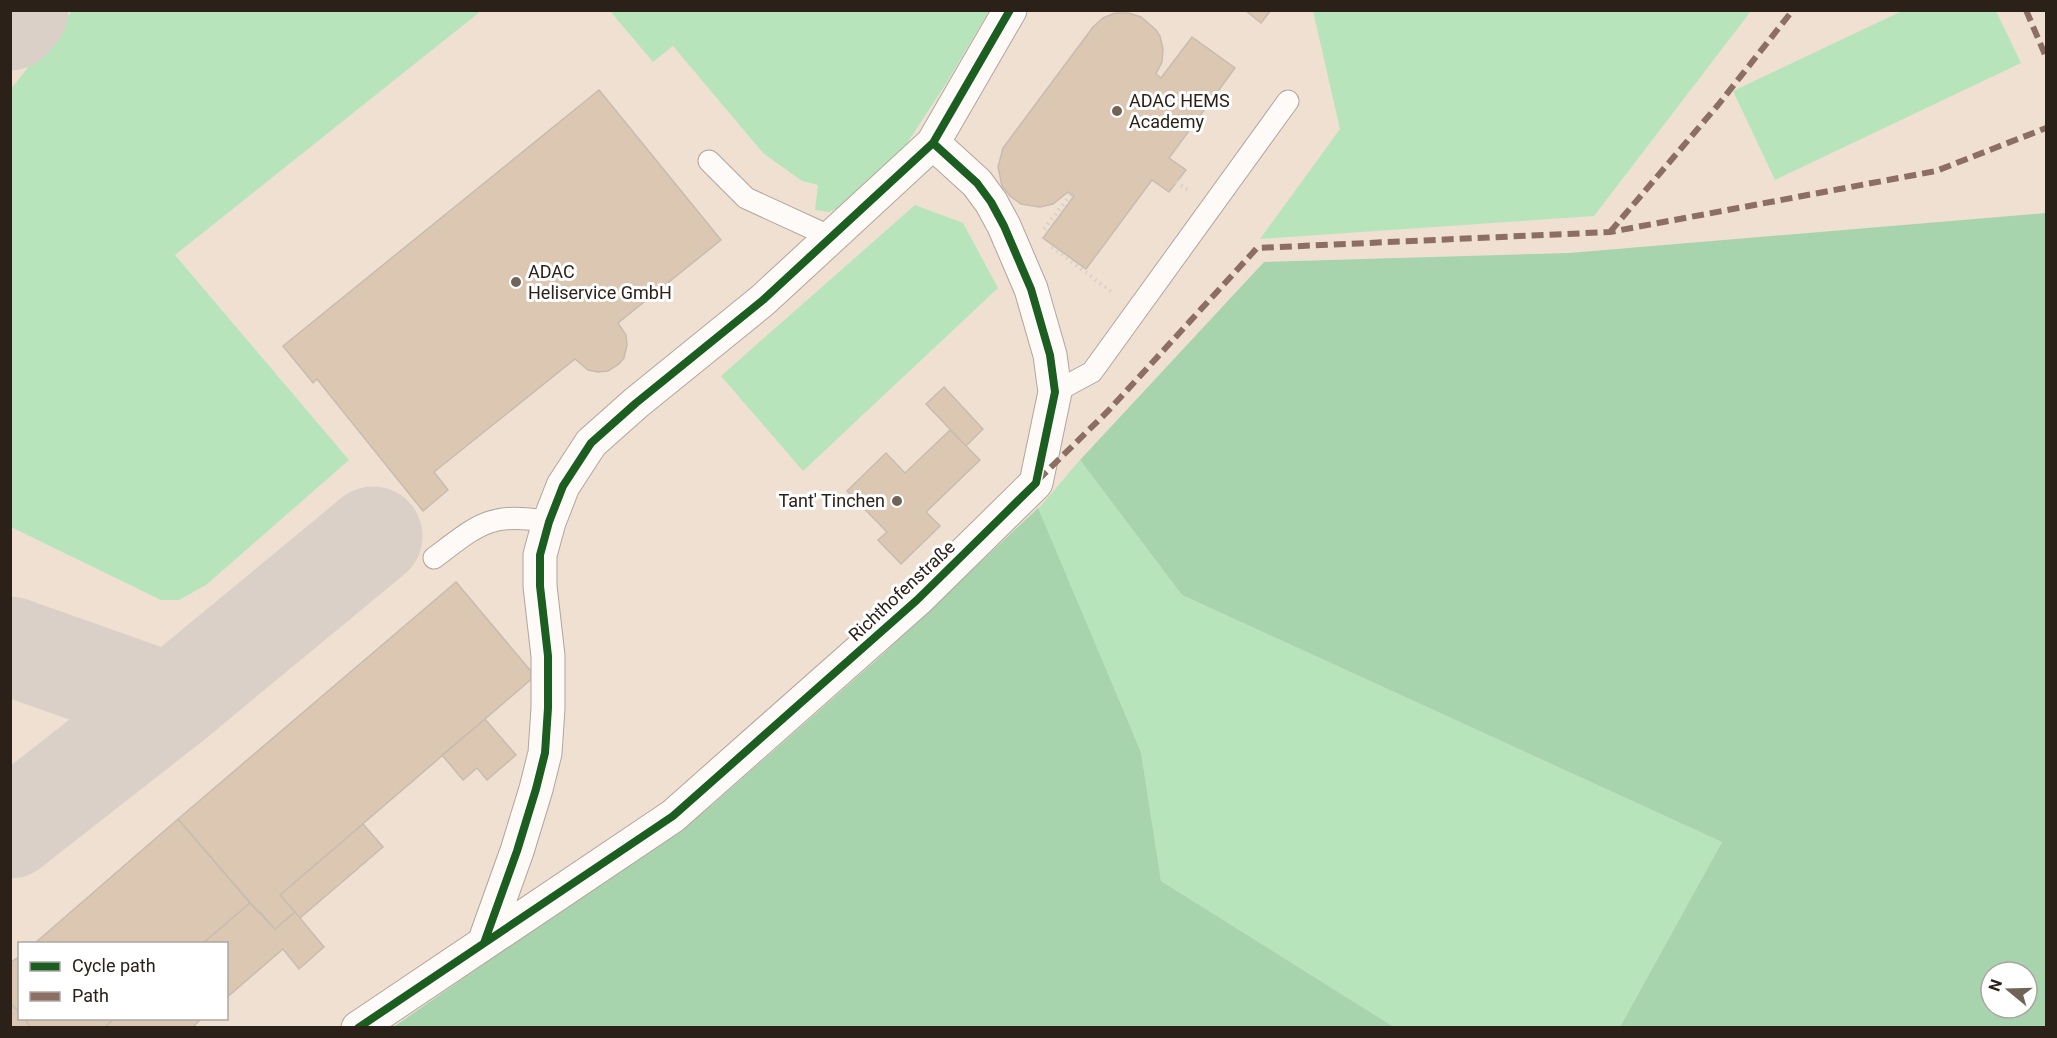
<svg xmlns="http://www.w3.org/2000/svg" width="2057" height="1038" viewBox="0 0 2057 1038" font-family="Roboto,sans-serif">
<style>
.green{fill:#b8e4bc}
.forest{fill:#a8d4ad;fill-rule:evenodd}
.lines{fill:none;stroke-linecap:round;stroke-linejoin:round}
.taxiway{stroke:#dad0c8;stroke-width:99}
.building{fill:#dcc7b2;stroke:#c7bcb0;stroke-width:1.5}
.service-casing{stroke:#b1a69c;stroke-width:23}
.minor-casing{stroke:#b1a69c;stroke-width:35}
.path{stroke:#d4d0cc;stroke-width:4;stroke-dasharray:1.5 4.5;stroke-linecap:butt}
.service{stroke:#fdfaf8;stroke-width:21}
.minor{stroke:#fdfaf8;stroke-width:33}
.quiet{stroke:#8d6e63;stroke-width:6;stroke-dasharray:12 6;stroke-linecap:butt}
.cycleway-casing{stroke:#fff;stroke-width:11}
.cycleway{stroke:#1b5e20;stroke-width:8}
.poi-dot{fill:#706459;stroke:#fff;stroke-width:2}
.labels{text-anchor:middle;stroke-width:6;stroke-linejoin:round;paint-order:stroke}
.poi-label{font-size:18px;fill:#2b2118;stroke:#fff;text-anchor:start}
.street-label{font-size:18px;fill:#2b2118;stroke:#fff}
</style>
<rect width="100%" height="100%" fill="#efe0d2"/>
<path class="green" d="M72,11H481L175,255L349,460L206,585L179,600H161L11,527V89Z
M610,11H989L947,82L906,145L850,202L829,212L815,210L818,185L802,181L763,153L673,46L653,62Z
M1313,11V10L1751,11L1594,216L1260,239L1340,129Z
M1902,11H1996L2021,63L1775,180L1733,91Z
M915,205L963,223L998,288L803,471L721,376Z
M1080,460L1182,595L1722,842L1620,1027H1394L1161,881L1141,752L1038,509Z"/>
<path class="forest" d="M2046,213V1027H1620L1722,842L1182,595L1080,460L1264,262L1569,253ZM1991,972H2027V1008H1991Z
M1038,508L1141,752L1161,881L1394,1027L392,1028L712,805L882,655Z"/>
<g class="lines">
<path class="taxiway" d="M10,21L19,10
M10,646L171,703
M10,829L171,703L373,536"/>
</g>
<path class="building" d="M1245,10H1271L1261,23Z
M1115,13H1129L1141,17L1156,30L1160,36L1163,49L1162,62L1156,74L1161,78L1192,37L1235,68L1169,158L1186,170L1169,192L1152,180L1086,269L1043,238L1074,196L1068,192L1053,204L1040,207L1021,204L1010,196L1002,186L998,167L1003,148L1093,27L1103,18Z
M599,90L721,240L618,323L626,335L627,345L624,358L619,364L608,371L598,372L588,370L575,359L434,472L448,490L423,511L317,379L313,383L283,346Z
M944,387L983,429L966,446L926,404Z
M950,430L980,460L926,512L940,526L901,564L878,540L887,532L847,491L886,453L905,473Z
M456,582L535,676L280,895L295,912L275,929L260,912L259,913L178,819Z
M485,719L516,755L487,780L477,768L463,780L442,755Z
M178,819L250,903L202,944H34Z
M363,824L383,847L300,918L280,895Z
M250,903L275,929L295,912L324,947L299,969L283,949L226,998V944H202Z
M20,956V1013L10,1003V963Z
M10,1003L20,1013V1018H24L31,1028H10Z
M24,1018H115L104,1028H31Z
M115,1018H202L192,1028H104Z"/>
<g class="lines">
<g class="service-casing">
<path id="service" d="M709,161L746,198L831,237
M1055,392L1092,372L1288,101
M434,558C479,524 491,511 549,522"/>
</g>
<g class="minor-casing">
<path id="minor" d="M484,943L517,851L536,789L545,753L548,708V656L540,586V555L549,522L563,486L591,443L636,403L763,300L933,143L1010,10
M358,1028L673,816L917,600L1036,483L1055,392L1050,355L1031,289L1004,226L991,202L977,183L933,143"/>
</g>
<path class="path" d="M1176,182L1188,190
M1044,229L1071,194
M1052,247L1113,293"/>
<use href="#service" class="service"/>
<use href="#minor" class="minor"/>
<path class="quiet" d="M2026,10L2046,57
M1610,232L1718,105L1793,10
M1038,480L1108,411L1257,248L1610,232L1936,171L2046,128"/>
<g class="cycleway-casing">
<path id="cycleway" d="M484,943L517,851L536,789L545,753L548,708V656L540,586V555L549,522L563,486L591,443L636,403L763,300L933,143L1010,10
M358,1028L673,816L917,600L1036,483L1055,392L1050,355L1031,289L1004,226L991,202L977,183L933,143"/>
</g>
<use href="#cycleway" class="cycleway"/>
</g>
<g class="poi-dot">
<circle cx="1117" cy="111" r="6"/>
<circle cx="516" cy="282" r="6"/>
<circle cx="897" cy="501" r="6"/>
</g>
<g class="labels">
<g class="poi-label">
<text x="1129" y="107">ADAC HEMS<tspan x="1129" dy="21">Academy</tspan></text>
<text x="528" y="278">ADAC<tspan x="528" dy="21">Heliservice GmbH</tspan></text>
<text x="885" y="507" text-anchor="end">Tant' Tinchen</text>
</g>
<g class="street-label">
<text transform="translate(902 591) rotate(-43)" y="6">Richthofenstraße</text>
</g>
</g>
<rect width="2057" height="1038" fill="none" stroke="#2b2118" stroke-width="24"/>
<rect x="18" y="942" width="210" height="78" fill="#ffffff" stroke="#aaa6a3" stroke-width="1.5"/>
<rect x="30" y="962" width="30" height="9" fill="#1b5e20" stroke="#aaa6a3" stroke-width="1.5"/>
<text x="72" y="972" font-size="18" fill="#2b2118">Cycle path</text>
<rect x="30" y="992" width="30" height="9" fill="#8d6e63" stroke="#aaa6a3" stroke-width="1.5"/>
<text x="72" y="1002" font-size="18" fill="#2b2118">Path</text>
<g transform="translate(2009 990) rotate(289)"><circle r="28" fill="#ffffff" stroke="#aaa6a3" stroke-width="1.5"/>
<path d="M0-4.5L10 22L0 15L-10 22Z" fill="#706459"/>
<text y="-9" font-size="16" font-weight="bold" text-anchor="middle" fill="#2b2118">N</text>
</g>
</svg>
